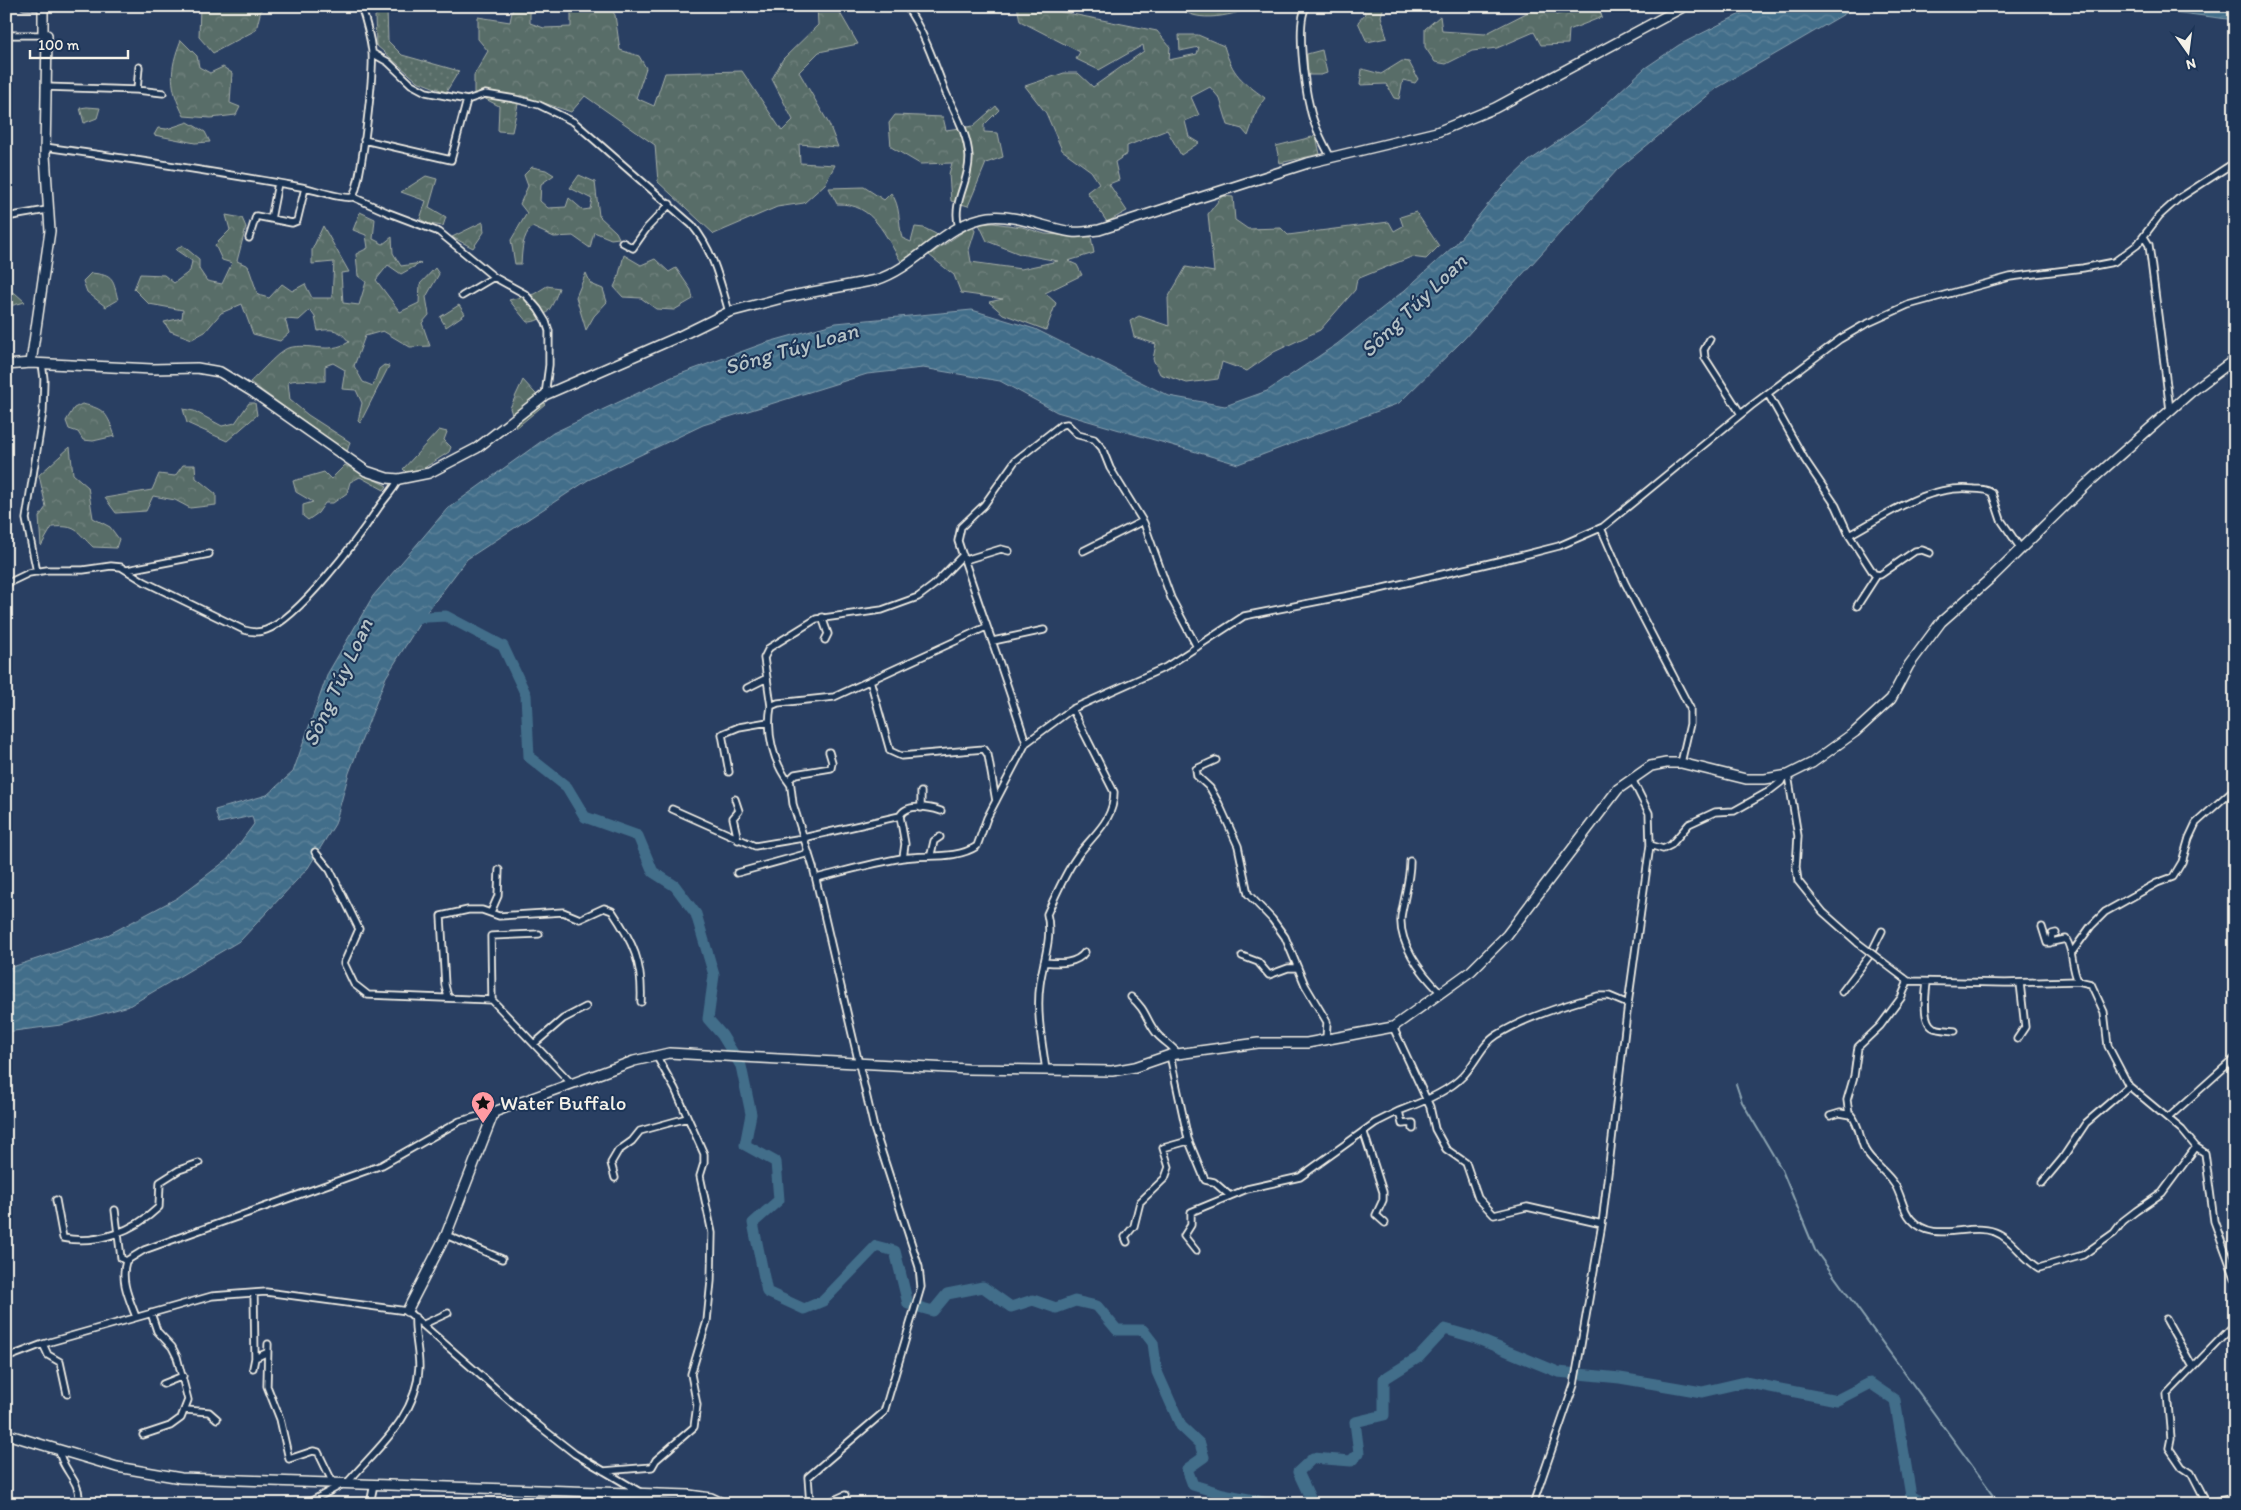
<svg xmlns="http://www.w3.org/2000/svg" width="2241" height="1510" viewBox="0 0 2241 1510" font-family="Itim,sans-serif">
<style>
.grass{fill:url(#grass-dots);stroke:#a6afa8}
.forest{fill:url(#forest-crowns);stroke:#a6afa8}
.water{fill:url(#water-waves);stroke:#8aa2b0}
.lines{fill:none;stroke-linecap:round;stroke-linejoin:round}
.stream{stroke:#8aa2b0;stroke-width:2}
.river{stroke:#436e8a;stroke-width:11}
.street-casing{stroke:#f4f1e8;stroke-width:9}
.secondary-casing{stroke:#f4f1e8;stroke-width:12}
.street{stroke:#1d3557;stroke-width:5.5}
.secondary{stroke:#1d3557;stroke-width:9}
.street-bridge-casing{stroke:#f4f1e8;stroke-width:9;stroke-linecap:butt}
.street-bridge{stroke:#1d3557;stroke-width:5.5}
.labels{text-anchor:middle;stroke-width:4;stroke-linejoin:round;paint-order:stroke}
.poi-label{font-size:21px;fill:#f4f1e8;stroke:#1d3557;text-anchor:start}
.water-label{font-size:22px;font-style:italic;fill:#b6c3c7;stroke:#1d3557}
</style>
<defs>
<pattern id="grass-dots" width="8" height="8" patternUnits="userSpaceOnUse" patternTransform="scale(1.25)"><rect width="8" height="8" fill="#596d68"/><path d="M2 2h.1M6 6h.1" fill="none" stroke="#71827e" stroke-width="1.8" stroke-linecap="round"/></pattern>
<pattern id="forest-crowns" width="20" height="18" patternUnits="userSpaceOnUse" patternTransform="scale(1.25)"><rect width="20" height="18" fill="#596d68"/><path d="M2 6a3 3 0 1 1 6 0M12 15a3 3 0 1 1 6 0" fill="none" stroke="#71827e"/></pattern>
<pattern id="water-waves" width="16" height="10" patternUnits="userSpaceOnUse" patternTransform="scale(1.25)"><rect width="16" height="10" fill="#436e8a"/><path d="M0 5q4-4 8 0t8 0" fill="none" stroke="#5f839a"/></pattern>
</defs>
<rect width="100%" height="100%" fill="#293f62"/>
<filter id="ink" filterUnits="userSpaceOnUse"><feTurbulence type="fractalNoise" baseFrequency=".02" numOctaves="2"/><feDisplacementMap in="SourceGraphic" scale="10" xChannelSelector="R" yChannelSelector="G"/><feConvolveMatrix kernelMatrix="1 2 1 2 8 2 1 2 1" color-interpolation-filters="sRGB"/></filter>
<g filter="url(#ink)">
<path class="grass" d="M387,9L388,41L402,55L459,71L446,92L417,81L376,45L375,16Z"/>
<path class="forest" d="M200,6H262L256,30L213,53L199,37Z
M513,6H530V23L544,28L571,27V6H609L615,15L620,50L639,56L646,68L636,98L654,106L665,73L742,71L782,131L793,120L772,79L783,59L818,25L817,6H836L858,44L819,52L799,72L829,124L838,147L799,144L800,163L835,165L825,184L804,203L777,207L714,234L658,182L655,145L585,96L571,112L520,95L512,132L498,131L499,106L474,93V75L488,51L478,39V17L510,22Z
M1017,6H1032L1157,31L1170,47L1169,60L1197,54L1199,47L1180,51L1179,35H1198L1224,46C1233,76 1241,80 1265,98L1258,108L1248,136L1242,129L1228,125L1220,99L1210,87L1191,97L1199,115L1185,121L1189,137L1199,143L1181,155L1167,130L1127,146V154L1115,162L1119,180L1109,184L1127,211L1107,222L1087,192L1099,183L1091,171L1062,150L1046,113L1025,86L1064,73H1078L1093,87L1144,51L1143,45L1099,70L1076,59L1080,52L1020,21Z
M1178,6H1258C1236,14 1196,26 1178,6Z
M1363,6H1384L1381,16L1387,38L1367,42L1358,22L1365,14Z
M1540,6H1549L1556,15L1590,6H1612L1600,11L1602,17L1569,30L1568,44L1541,45L1534,32L1497,48L1472,51L1446,64L1435,62L1425,47V29L1440,16L1442,31L1485,34Z
M181,40L197,56L199,67L210,73L223,67L232,73L230,103L240,107L236,115L211,118L184,116C169,87 169,70 181,40Z
M1322,50L1327,73L1321,75H1308L1307,54Z
M1402,61L1409,62L1418,79L1415,83L1403,80L1399,99L1394,98L1386,84L1360,85L1362,69L1381,74Z
M996,106L999,110L984,125V132L998,133L1003,157L986,163L968,206L951,201L949,174L952,163L920,164L891,147L889,123L895,115L943,117L946,130L973,126Z
M87,107L100,108L97,118L84,123L80,108Z
M188,122L205,132L210,142L195,143L154,135L158,128L167,129Z
M1316,136L1320,154L1280,163L1276,146Z
M532,167L546,170L554,175L541,184L540,201L548,208L566,207L569,198L583,210L590,209L592,199L570,188L579,175L595,182L599,216L616,232L619,238L611,239L594,232L590,248L573,236L554,237L532,227C522,236 522,251 521,264H515L511,240L527,213L520,204L528,186L524,175Z
M426,176L437,179L429,207L446,217L443,226L429,224L420,219L426,201L401,192Z
M864,187L884,200L891,193C901,206 898,222 902,238L911,242L915,227L924,228L938,235L902,263C885,236 874,203 837,204L829,188Z
M1222,196L1233,197L1235,220L1248,229L1281,228L1288,235L1389,222L1394,231L1403,226L1400,217L1416,212L1439,246L1426,259L1411,257L1357,279L1355,290L1320,330L1274,352L1247,371L1222,362L1218,379L1187,383L1160,374L1153,359L1156,344L1134,337L1130,321L1139,316L1169,326L1168,298L1186,267L1214,272L1208,214Z
M360,212L375,219L373,239L383,244L392,237L393,253L401,266L421,263L401,274L388,265L376,280L400,312L419,303L420,284L435,268L439,274L426,297L429,315L422,323L430,346L410,347L383,331L365,336L354,366L363,382L373,386L379,369L384,365L389,366L360,423L358,421L362,403L356,390L342,389L345,370L333,363L325,366V381C313,382 299,378 288,382L290,400L308,415L350,442L347,452L250,382C258,375 279,351 288,348C311,342 327,355 349,342C340,330 333,328 318,331L315,317L310,310L299,320L285,319L289,333L280,341L253,334L242,304L221,313L205,332L192,339L170,331L164,322L182,318L183,310L149,304L134,289L140,274L164,275L174,283L190,271L192,261L176,250L182,245L199,259V269L207,281L222,284L232,263L222,260L215,245L230,230L226,215L242,218L246,227L237,261L248,266L258,295L269,298L282,284L292,291L305,284L312,298H332L334,262L312,264V250L323,226L349,272L341,273L343,303L359,305L366,282L358,276L356,254L368,248L366,235L353,230Z
M483,222L484,232L473,248L452,237Z
M993,223L1022,227L1045,234L1091,237L1094,253L1068,261L1077,265L1082,275L1045,293L1056,303L1046,330L1003,314L989,302L1003,299L961,293L954,275L929,255L973,225L975,231L969,250L971,262L1021,269L1058,261L1020,254L987,241L979,224Z
M624,255L641,265L655,259L669,272L676,268L691,290L693,299L674,310L656,309L641,298L623,297L614,287L618,278Z
M91,273C114,275 113,280 118,300L106,307L87,292L83,281Z
M586,273L591,284L603,289L607,302L594,316L586,330L576,297Z
M547,286L559,288C554,304 545,323 527,322L509,300L534,294Z
M6,291L15,293L25,302L6,307Z
M459,305L465,314L446,327L440,317Z
M523,380L545,404L516,428L510,408Z
M249,403H255L257,415L227,441L187,423L183,409L194,411L222,426L235,423Z
M82,404C106,409 107,414 115,436L93,441L83,440L78,432L69,429L66,421L74,408Z
M439,430L447,432L444,440L451,447L449,452L421,470L409,475L403,469Z
M70,447L73,474L88,487L93,518L110,527L119,539L116,548L93,547C76,531 78,525 52,527L41,546L39,517L46,507L39,475Z
M183,465H195L196,478L216,494V505L190,508L175,500L153,496L146,511L116,513L105,498L152,490L159,474L175,476Z
M345,465L387,486L384,490L360,477L350,482L347,493L333,503H325L318,513L308,520L303,516V505L313,502L296,492L293,481L324,472L331,479Z"/>
<path class="water" d="M1756,6H1858L1717,88L1618,169L1463,340L1399,403L1238,464L1057,412L1000,381L923,368L867,374L703,425L588,480L467,559L426,613L386,677L349,773L335,824L308,868L241,940L129,1006L61,1025L6,1032V969L104,937L177,898L228,859L254,824L252,816L219,823L215,810L267,795L293,772L328,673L373,596L447,509L553,433L672,377L765,343L836,323L972,310L1035,329L1169,396L1225,406L1267,391L1337,344L1405,290L1454,246L1502,187L1529,161L1588,121L1645,68L1679,45Z
M2146,6H2235V20L2158,10Z"/>
<g class="lines">
<path class="stream" d="M1736,1084L1742,1102L1782,1170L1815,1250L2000,1504"/>
<path class="river" d="M408,618L446,616L503,646L526,695L529,757L567,787L585,817L638,836L653,872L675,886L696,914L714,975L708,1019L722,1035L741,1066L751,1114L745,1145L776,1162L779,1200L753,1223L767,1292L804,1309L823,1301L876,1246L895,1251L908,1304L933,1311L947,1294L983,1287L1011,1307L1033,1300L1056,1308L1075,1301L1097,1306L1117,1330H1143L1153,1343L1157,1372L1181,1426L1200,1444L1204,1457L1187,1469L1193,1485L1223,1494L1273,1504
M1313,1504L1298,1472L1313,1458L1351,1461L1359,1453L1355,1422L1384,1415V1379L1419,1357L1445,1329L1473,1337L1558,1372L1620,1378L1702,1392L1745,1382L1837,1400L1870,1383L1895,1400L1911,1496L1926,1504"/>
<g class="street-casing">
<path id="street" d="M24,6L43,7
M906,6C925,33 934,63 946,93C955,113 968,134 969,157C970,182 951,202 959,227
M1307,6C1295,20 1305,88 1310,108C1313,125 1323,142 1331,158
M6,35H47
M372,53L388,62L411,84L426,92L467,100L485,94L515,99L539,105L574,122L692,225C713,250 720,281 729,312
M45,87L137,90L163,93
M137,90L139,67
M364,140L451,160L467,100
M45,147C131,159 216,172 301,187C313,189 343,200 353,197L389,213L439,232L494,277L525,294L538,309L546,322L549,331V365L545,395
M353,197C362,179 374,73 372,51C370,36 366,21 361,6
M6,217L47,210
M271,219L278,183
M2144,237L2149,245L2170,410
M249,238L256,216L292,223L297,221L305,188
M622,242L633,248L647,228L670,204
M462,296L494,277
M1710,339L1704,350L1705,358L1741,414
M1768,394L1805,460L1836,506L1849,535L1874,574L1880,575L1915,551L1922,550L1930,553
M1601,528L1625,583L1690,708V724L1681,763
M1849,535C1888,514 1928,484 1974,489C1980,489 1986,489 1992,493L2001,520L2021,549
M1083,551L1143,521
M965,560L1001,549L1009,551
M127,570L209,554
M37,572L26,519L43,412L44,379L42,363
M6,584L29,573L47,570H83L111,566L121,567L145,582L244,630C252,632 258,633 266,630C299,618 357,540 377,510C384,499 393,491 399,479
M1857,606L1877,575
M822,617L828,634L825,640
M993,641L1044,630
M870,680L890,751L901,756L984,749L988,755L996,801
M747,688L767,678
M771,706L764,658L769,648L816,619L882,610L918,597L934,585L963,555
M1026,743C1005,675 980,609 958,541L961,527L984,505L1015,461L1061,425L1067,424L1078,435L1094,439L1102,448L1110,468L1144,523L1171,598L1197,647
M1216,760L1196,769L1197,776L1210,788L1219,804L1238,846L1248,894L1272,919L1285,937L1305,985L1327,1022L1326,1040
M729,772L722,734L739,727L768,722
M1788,775L1798,836L1796,867L1798,881L1823,912L1858,943
M790,784C773,762 766,733 771,706L778,703L834,697L986,627
M921,792V808
M735,799L739,811L733,818L738,840
M672,809L755,846L803,838L900,816
M1650,845L1663,849L1671,845L1689,824L1715,812L1734,811L1768,792L1781,782L1784,776
M315,852L330,870L359,929L344,963L354,984L368,995L492,1000
M931,854L934,841L940,837
M903,858L905,844L900,816C906,803 929,807 941,811
M1410,861C1410,878 1405,895 1402,911C1395,941 1422,974 1441,993
M737,873L809,853
M816,878C845,871 873,863 902,858C926,854 956,860 977,846L987,818L1026,743L1072,709L1166,667L1244,616L1375,590L1520,556L1559,546L1603,527L1751,406L1840,339L1864,325L1908,305L2010,277L2083,268L2114,262L2137,245L2159,216L2178,199L2235,162
M491,912L498,896L499,870
M2042,927L2047,943L2066,939C2074,952 2071,967 2078,981
M539,934L491,936L492,1000L572,1084
M2050,943L2052,934L2056,933
M1872,951L1882,931
M2073,951L2091,926L2105,912L2157,883L2173,877L2182,862L2189,838L2196,823L2235,788
M1242,956L1258,962L1269,975L1288,968H1298
M1044,962C1058,963 1076,965 1085,952
M1904,978L1908,981L2005,983L2078,981L2091,984L2104,1012L2108,1046L2129,1086L2182,1130L2196,1147L2205,1153L2214,1221L2235,1278
M1927,982C1926,993 1921,1022 1934,1028C1940,1030 1948,1030 1955,1031
M1842,992L1870,955
M448,997L445,985L441,916L468,910H482L499,916L563,912L580,919L604,908L612,911C633,942 643,963 641,1002
M1131,997C1147,1010 1146,1021 1157,1034C1164,1042 1172,1045 1178,1054
M1393,1027L1430,1107L1435,1129L1446,1149L1466,1163L1478,1198L1494,1215L1527,1207L1602,1224
M2017,1039L2025,1027L2020,983
M534,1044L563,1019L586,1007
M1170,1055L1188,1139L1205,1180L1214,1182L1230,1196
M1046,1070C1042,1042 1036,1012 1040,984C1043,961 1053,937 1047,914C1056,895 1064,875 1076,858C1092,835 1114,822 1114,792L1072,709
M1399,1111C1418,1104 1449,1091 1463,1076C1475,1064 1482,1044 1497,1035C1524,1018 1568,1004 1598,996H1609L1628,1004
M1849,1114L1847,1100L1854,1076L1858,1047L1880,1026L1901,998L1908,981
M1830,1116L1840,1113L1851,1115C1860,1125 1859,1138 1865,1150C1872,1163 1887,1172 1895,1185C1902,1196 1902,1209 1911,1219C1934,1245 1967,1222 1995,1232C2012,1238 2023,1259 2039,1268L2083,1255L2114,1233L2123,1221L2136,1211L2162,1193L2196,1147
M2168,1118L2235,1058
M1364,1133L1383,1192V1200L1376,1215L1385,1223
M615,1178L611,1163L618,1151L632,1141L640,1131L687,1118
M2042,1183L2062,1159L2086,1123L2129,1086
M56,1200L63,1238C97,1245 134,1231 159,1207L160,1182L179,1170L199,1163
M115,1210L121,1258L126,1261
M446,1235L502,1259
M1127,1242L1125,1237L1134,1226L1140,1202L1165,1178L1169,1167L1163,1148L1188,1141
M1196,1251L1184,1236L1191,1225V1212L1247,1189L1300,1177L1375,1123L1399,1111L1402,1124L1413,1123V1129
M254,1293L255,1358
M136,1317C129,1298 120,1281 126,1261L144,1250L382,1165L460,1121L494,1112
M2166,1319L2193,1367
M424,1324L448,1313
M43,1344L48,1355L60,1362L67,1394
M268,1344L267,1386L280,1419L289,1459L313,1451L318,1452L333,1483
M6,1358L43,1344L212,1296L266,1292L407,1311L534,1422L575,1454L640,1492
M253,1368L255,1358L266,1353
M163,1384L183,1376
M186,1410L209,1412L217,1419
M143,1435L170,1426L181,1418L188,1400L177,1357L172,1347L157,1331L151,1313
M59,1450C61,1468 79,1480 79,1497L73,1504
M604,1471L652,1467L656,1460L694,1427L697,1405L691,1374L707,1321L711,1281L712,1233L700,1176L704,1163V1154L675,1089L657,1057
M347,1483C377,1448 417,1417 419,1367C419,1350 414,1334 415,1317
M2207,1503L2235,1498
M306,1504L341,1485
M370,1504L374,1484
M600,1504L613,1492
M810,1504L808,1477L884,1412L921,1287L919,1267L874,1128L813,867L793,804L790,779L795,774L831,768L832,762L829,752
M825,1504L845,1495
M1533,1504L1574,1385L1602,1224L1628,1004L1650,845L1649,813L1632,779
M2207,1504L2191,1473L2182,1467L2169,1448L2171,1438L2167,1394L2235,1324"/>
</g>
<g class="secondary-casing">
<path id="secondary" d="M31,363L50,231L45,155L47,35L43,33V6
M6,365L31,363L152,369L197,368L220,372L253,392L366,471L387,478L399,479L429,473L477,448L545,395L678,337L729,312L786,297L876,280C918,267 944,223 989,217C1016,214 1045,228 1072,232C1081,233 1090,231 1099,230L1308,163L1437,132L1495,108L1685,6
M407,1311L446,1235L494,1112L634,1061L669,1053L968,1069L1112,1071L1135,1067L1170,1055L1258,1043H1307L1393,1027L1471,971L1507,935L1618,789L1651,766L1666,763H1681L1746,779H1765L1788,775L1812,763L1855,732L1891,699L1909,665L1941,622L1992,577L2087,484L2191,392L2235,359
M6,1434L117,1467L181,1478L689,1495L711,1498L724,1504"/>
</g>
<use href="#street" class="street"/>
<use href="#secondary" class="secondary"/>
<g class="street-bridge-casing">
<path id="street-bridge" d="M1858,943L1904,978"/>
</g>
<use href="#street-bridge" class="street-bridge"/>
</g>
</g>
<defs>
<g id="sight-pin" transform="scale(1.25)"><path d="M0 17L-7.5 6A9.5 9.5 0 1 1 7.5 6Z" fill="#ff9aa2" stroke="#1d3557"/><path d="M0-6L1.8-2.2L6-1.7L2.9 1.2L3.7 5.4L0 3.3L-3.7 5.4L-2.9 1.2L-6-1.7L-1.8-2.2Z" fill="#111"/></g>
</defs>
<g fill-rule="evenodd">
<use href="#sight-pin" x="483" y="1103"/>
</g>
<g class="labels">
<g class="poi-label">
<text x="500" y="1110">Water Buffalo</text>
</g>
<g class="water-label">
<text transform="translate(1413 305) rotate(-44)" y="8">Sông Túy Loan</text>
<text transform="translate(791 348) rotate(-16)" y="8">Sông Túy Loan</text>
<text transform="translate(337 682) rotate(-65)" y="8">Sông Túy Loan</text>
</g>
</g>
<rect width="2241" height="1510" fill="none" stroke="#1d3557" stroke-width="25"/>
<rect x="12" y="12" width="2216" height="1485" fill="none" stroke="#f4f1e8" stroke-width="2" filter="url(#ink)"/>
<g transform="translate(2188 52) rotate(166)" stroke="#1d3557" stroke-width="4" paint-order="stroke">
<path d="M0-4L9 19L0 12L-9 19Z" fill="#f4f1e8"/>
<text y="-8" font-size="14" font-weight="bold" text-anchor="middle" fill="#f4f1e8">N</text>
</g>
<path d="M30 50v8h98v-8" fill="none" stroke="#f4f1e8" stroke-width="2.5"/>
<text x="38" y="50" font-size="15" fill="#f4f1e8" stroke="#1d3557" stroke-width="4" paint-order="stroke">100 m</text>
</svg>
